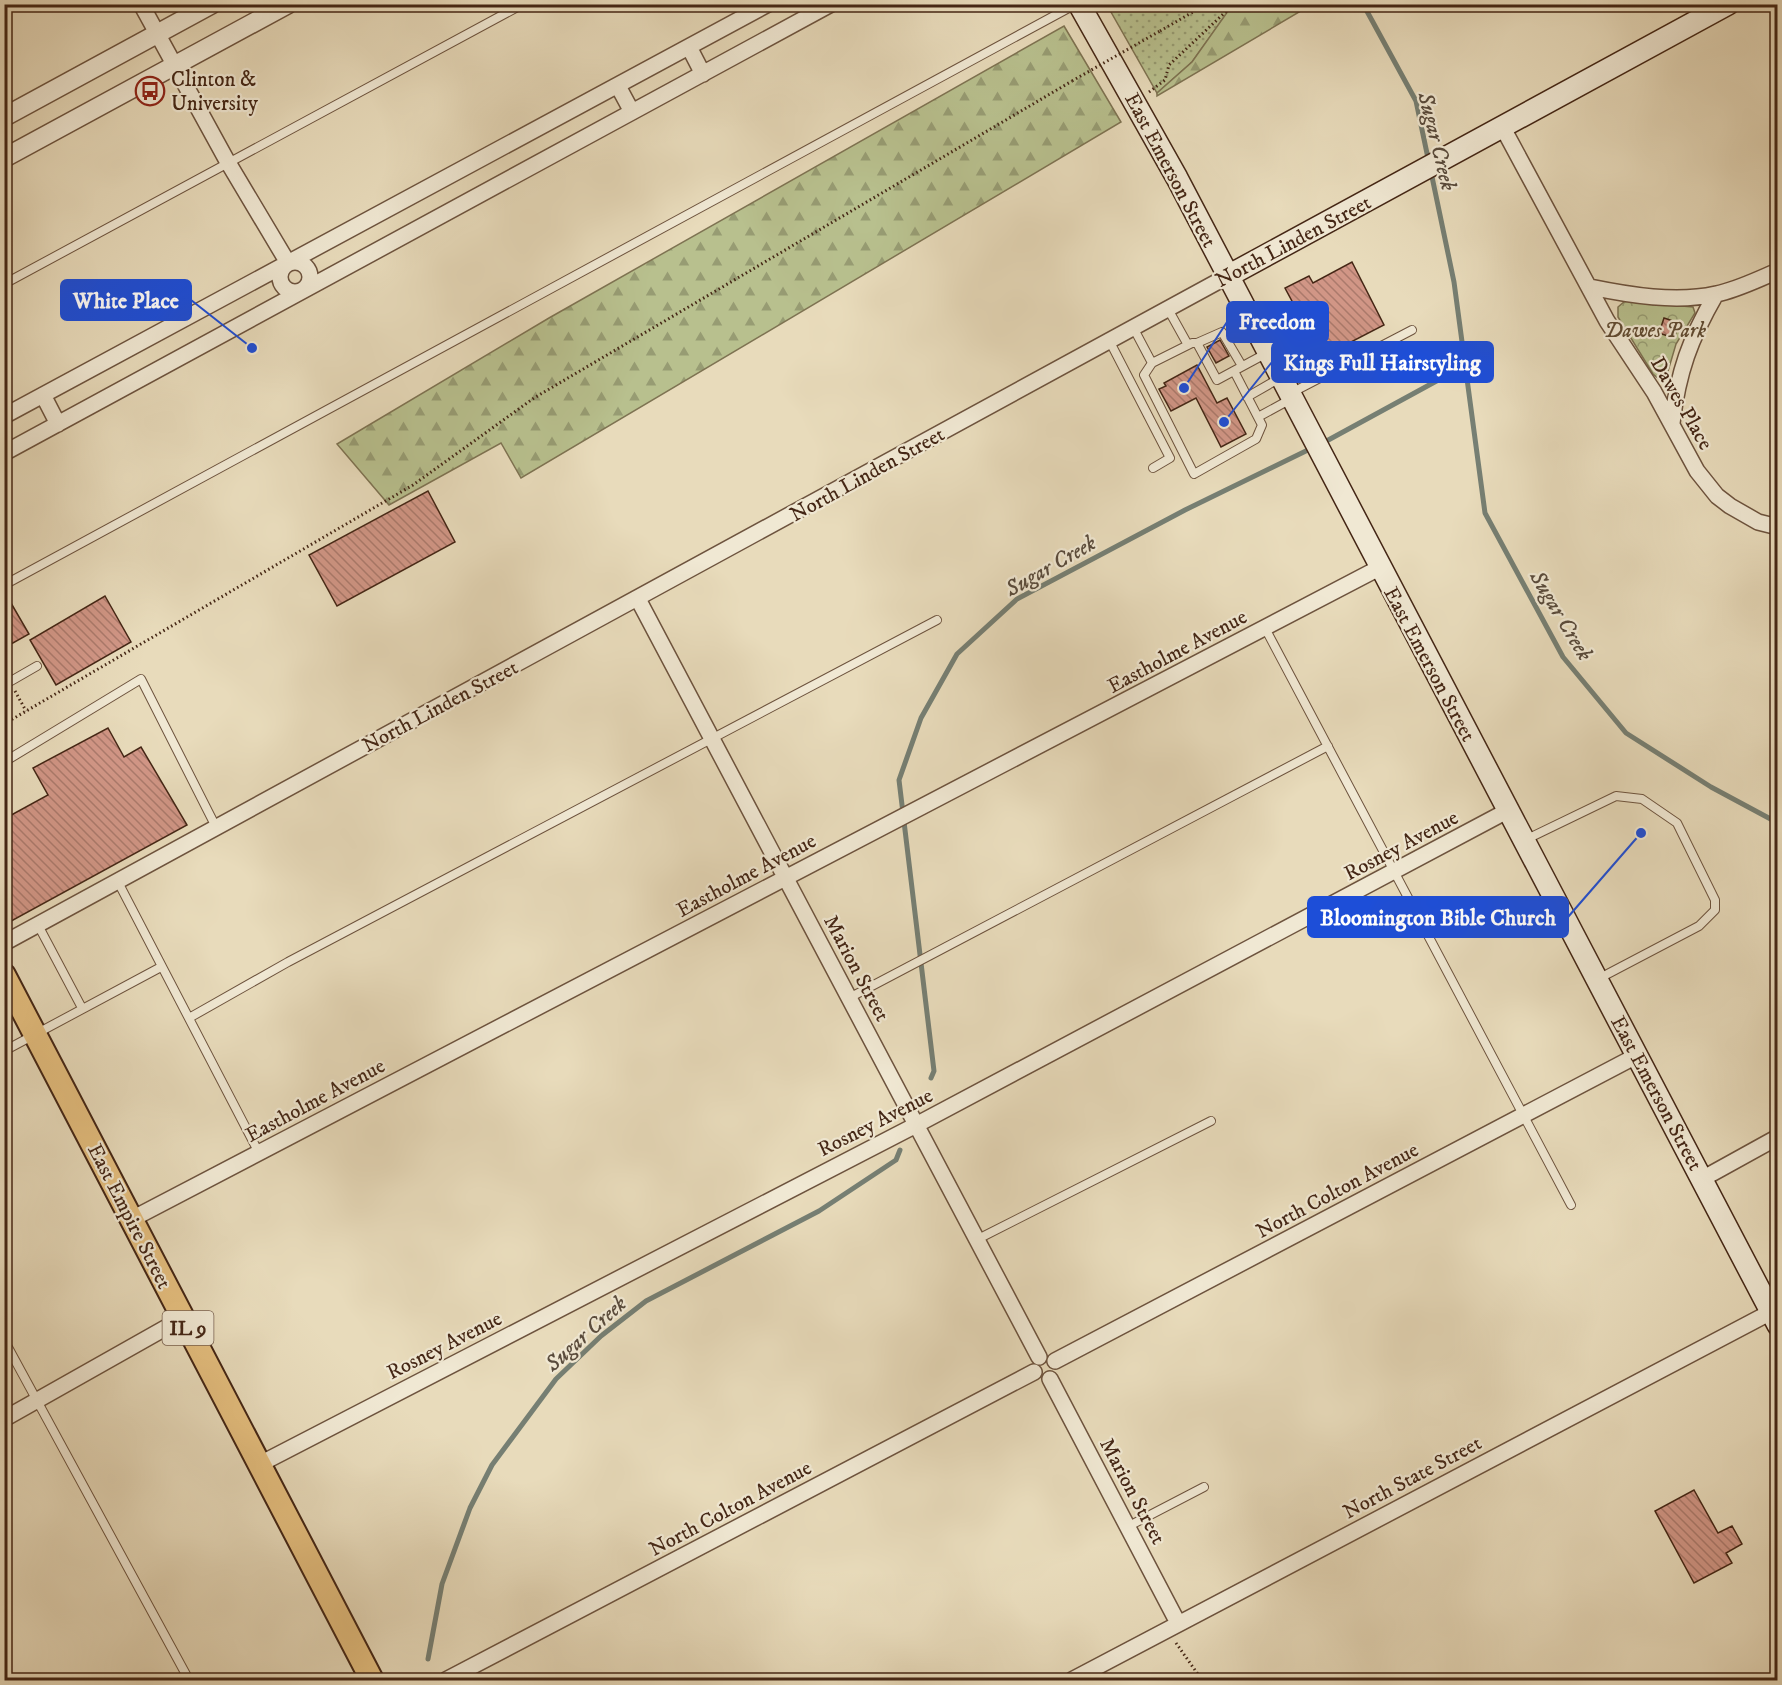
<svg xmlns="http://www.w3.org/2000/svg" width="1782" height="1685" viewBox="0 0 1782 1685" font-family="'IM FELL DW Pica',serif">
<style>
.grass{fill:url(#grass-dots);stroke:#7e7352;stroke-width:1.5}
.forest{fill:url(#forest-firs);stroke:#7e7352;stroke-width:1.5}
.park{fill:url(#park-crowns);stroke:#7e7352;stroke-width:1.5}
.lines{fill:none;stroke-linecap:round;stroke-linejoin:round}
.stream{stroke:#767f73;stroke-width:5}
.building{fill:url(#building-back-hatch);stroke:#442615;stroke-width:1.5}
.service-casing{stroke:#6d533e;stroke-width:10}
.minor-casing{stroke:#6d533e;stroke-width:18}
.tertiary-casing{stroke:#6d533e;stroke-width:21}
.secondary-casing{stroke:#442615;stroke-width:24}
.primary-casing{stroke:#442615;stroke-width:26}
.path{stroke:#442615;stroke-width:3;stroke-dasharray:1.5 3;stroke-linecap:butt}
.service{stroke:#f0e8d3;stroke-width:8}
.minor{stroke:#f0e8d3;stroke-width:15}
.tertiary{stroke:#f0e8d3;stroke-width:18}
.secondary{stroke:#f0e8d3;stroke-width:21}
.primary{stroke:#e4be7e;stroke-width:22}
.path-bridge{stroke:#442615;stroke-width:3;stroke-dasharray:1.5 3;stroke-linecap:butt}
.labels{text-anchor:middle;stroke-width:4.5;stroke-linejoin:round;paint-order:stroke}
.shield{fill:#f0e8d3;stroke:#78604e;stroke-width:1.5}
.shield-label{font-size:20px;font-weight:bold;fill:#442615}
.poi-label{font-size:21px;fill:#442615;stroke:#f0e8d3;text-anchor:start}
.street-label{font-size:21px;fill:#442615;stroke:#f0e8d3}
.park-label{font-size:21px;font-style:italic;fill:#614c33;stroke:#f0e8d3}
.water-label{font-size:22px;font-style:italic;fill:#594b3c;stroke:#f0e8d3}
.leader{fill:none;stroke:#1d4ed8;stroke-width:2}
.callout-dot{fill:#1d4ed8;stroke:#f0e8d3;stroke-width:2}
.callout{fill:#1d4ed8;stroke:#1d4ed8;stroke-width:2}
.callout-label{font-size:22px;text-anchor:middle;font-weight:bold;fill:#fff}
</style>
<defs>
<pattern id="grass-dots" width="8" height="8" patternUnits="userSpaceOnUse" patternTransform="scale(1.5)"><rect width="8" height="8" fill="#b8c08e"/><path d="M2 2h.1M6 6h.1" fill="none" stroke="#979c73" stroke-width="1.8" stroke-linecap="round"/></pattern>
<pattern id="forest-firs" width="22" height="20" patternUnits="userSpaceOnUse" patternTransform="scale(1.5)"><rect width="22" height="20" fill="#b8c08e"/><path d="M5 1l3.5 6h-7zM16 11l3.5 6h-7z" fill="#979c73"/></pattern>
<pattern id="park-crowns" width="20" height="18" patternUnits="userSpaceOnUse" patternTransform="scale(1.5)"><rect width="20" height="18" fill="#b8c08e"/><path d="M2 6a3 3 0 1 1 6 0M12 15a3 3 0 1 1 6 0" fill="none" stroke="#979c73"/></pattern>
<pattern id="building-back-hatch" width="6" height="6" patternUnits="userSpaceOnUse" patternTransform="scale(1.5)"><rect width="6" height="6" fill="#d19686"/><path d="M-1 5l2 2M0 0l6 6M5-1l2 2" fill="none" stroke="#ab7a6c"/></pattern>
</defs>
<rect width="100%" height="100%" fill="#e8dbbb"/>
<filter id="stains"><feTurbulence type="fractalNoise" baseFrequency=".00333" numOctaves="4"/><feColorMatrix values="0 0 0 0 .2 0 0 0 0 .09 0 0 0 0 .02 0 0 0 .5 -.17"/></filter>
<radialGradient id="worn" r=".72"><stop offset=".6" stop-color="#630" stop-opacity="0"/><stop offset="1" stop-color="#630" stop-opacity=".3"/></radialGradient>
<path class="grass" d="M1107,5H1233L1192,62L1157,93Z"/>
<path class="forest" d="M1233,4L1311,5L1157,96V93L1192,62Z
M1064,26L1121,122L521,478L501,443L389,505L337,444L549,318Z"/>
<path class="park" d="M1625,301L1693,307L1695,313L1676,344L1666,378L1660,380L1653,374L1618,317V307Z"/>
<g class="lines">
<path class="stream" d="M1363,4L1416,101L1429,163
M1431,172L1454,282L1485,513L1563,657L1626,733L1711,787L1778,823
M1321,444L1464,366
M931,1078L934,1071L899,780L921,718L957,654L1017,599L1185,510L1312,448
M428,1659L442,1584L470,1508L492,1465L556,1379L601,1336L646,1301L819,1211L896,1160L900,1150"/>
</g>
<path class="building" d="M1352,262L1384,325L1322,357L1285,288L1309,276L1313,283Z
M1664,318L1679,323L1674,338L1659,333Z
M1220,340L1229,356L1216,363L1207,347Z
M1197,365L1217,403L1227,398L1246,434L1221,447L1196,398L1171,411L1159,389L1166,386L1164,383Z
M428,491L455,542L337,606L309,555Z
M4,591L29,634L4,648Z
M105,596L131,642L56,685L30,640Z
M108,728L124,757L141,747L187,825L4,925V819L48,795L33,768Z
M1694,1490L1718,1533L1732,1526L1742,1544L1726,1553L1732,1563L1694,1583L1655,1511Z"/>
<g class="lines">
<g class="service-casing">
<path id="service" d="M4,284L523,4
M1168,309L1188,345
M1134,329L1152,363L1192,343H1197L1217,380L1267,353
M1228,339L1253,326
M1110,342L1170,458L1153,468
M1197,343L1222,332L1242,366
M1272,356L1302,342L1320,378
M1152,363L1144,375L1194,474L1256,439L1262,425L1234,371
M1291,393L1412,330
M1247,397L1280,378
M1258,417L1291,399
M4,585L1076,4
M1265,628L1571,1205
M4,685L37,666
M4,762L141,679L216,827
M1525,840L1616,796L1642,799L1677,823L1715,900V910L1699,926L1598,979
M117,880L259,1153
M38,925L82,1008
M849,998L1328,746
M189,1018L288,962L937,620
M4,1051L161,967
M976,1240L1211,1121
M4,1340L189,1680
M1127,1527L1204,1487
M1776,1542L1778,1541"/>
</g>
<g class="minor-casing">
<path id="minor" d="M141,4L226,159L288,263
M689,47L703,74
M618,86L632,112
M1503,128L1607,321L1654,392L1697,471L1717,496L1730,506L1758,522L1778,527
M280 277a15 15 0 1 1 30 0a15 15 0 1 1-30 0Z
M1590,287C1629,295 1676,303 1716,294C1737,290 1758,279 1778,271
M43,395L58,424
M4,416L768,4
M1672,423C1678,372 1690,339 1716,294
M4,453L831,4
M638,599L1039,1357
M4,943L1228,276
M1702,1179L1778,1137
M132,1219L1379,568
M1055,1361L1638,1055
M1050,1379L1178,1623
M4,1419L183,1318
M260,1464L916,1125L1507,811
M446,1680L1034,1372
M1072,1680L1771,1312"/>
</g>
<g class="tertiary-casing">
<path id="tertiary" d="M4,117L212,4
M4,158L288,4"/>
</g>
<g class="secondary-casing">
<path id="secondary" d="M1079,4L1177,178L1778,1325
M1228,276L1728,4"/>
</g>
<g class="primary-casing">
<path id="primary" d="M4,975L372,1680"/>
</g>
<path class="path" d="M1160,31L1207,4
M1149,92L1165,80L1169,65L1234,4
M15,691L26,711
M4,724L413,485L534,398L1072,81
M1176,1643L1202,1680"/>
<use href="#service" class="service"/>
<use href="#minor" class="minor"/>
<use href="#tertiary" class="tertiary"/>
<use href="#secondary" class="secondary"/>
<use href="#primary" class="primary"/>
<path class="path-bridge" d="M1072,81L1160,31"/>
</g>
<defs>
<g id="bus-ring" transform="scale(1.5)"><circle r="9.5" fill="#f0e8d3" stroke="#8f2418" stroke-width="1.5"/><path d="M-5-6H5V4H4V6H2V4H-2V6H-4V4H-5ZM-3.5-4V0h7V-4ZM-3.5 1.2v1.5H-2V1.2ZM2 1.2v1.5H3.5V1.2Z" fill="#8f2418"/></g>
</defs>
<g fill-rule="evenodd">
<use href="#bus-ring" x="150" y="91"/>
</g>
<g class="labels">
<rect class="shield" x="162.5" y="1311" width="51" height="34" rx="4.5"/>
<g class="shield-label">
<text x="188" y="1335">IL 9</text>
</g>
<g class="poi-label">
<text x="171" y="86">Clinton &amp;<tspan x="171" dy="24">University</tspan></text>
</g>
<g class="street-label">
<text transform="translate(1171 170) rotate(62)" y="7">East Emerson Street</text>
<text transform="translate(1293 241) rotate(-28)" y="7">North Linden Street</text>
<text transform="translate(1682 403) rotate(60)" y="7">Dawes Place</text>
<text transform="translate(867 474) rotate(-29)" y="7">North Linden Street</text>
<text transform="translate(1177 651) rotate(-28)" y="7">Eastholme Avenue</text>
<text transform="translate(1430 664) rotate(62)" y="7">East Emerson Street</text>
<text transform="translate(440 706) rotate(-28)" y="7">North Linden Street</text>
<text transform="translate(1401 845) rotate(-28)" y="7">Rosney Avenue</text>
<text transform="translate(746 875) rotate(-28)" y="7">Eastholme Avenue</text>
<text transform="translate(857 968) rotate(62)" y="7">Marion Street</text>
<text transform="translate(1657 1093) rotate(62)" y="7">East Emerson Street</text>
<text transform="translate(315 1100) rotate(-28)" y="7">Eastholme Avenue</text>
<text transform="translate(875 1122) rotate(-27)" y="7">Rosney Avenue</text>
<text transform="translate(1337 1190) rotate(-28)" y="7">North Colton Avenue</text>
<text transform="translate(130 1216) rotate(63)" y="7">East Empire Street</text>
<text transform="translate(444 1345) rotate(-27)" y="7">Rosney Avenue</text>
<text transform="translate(1412 1477) rotate(-28)" y="7">North State Street</text>
<text transform="translate(1133 1491) rotate(62)" y="7">Marion Street</text>
<text transform="translate(730 1508) rotate(-28)" y="7">North Colton Avenue</text>
</g>
<g class="park-label">
<text x="1655" y="337">Dawes Park</text>
</g>
<g class="water-label">
<text transform="translate(1438 141) rotate(76)" y="8">Sugar Creek</text>
<text transform="translate(1050 565) rotate(-30)" y="8">Sugar Creek</text>
<text transform="translate(1562 615) rotate(59)" y="8">Sugar Creek</text>
<text transform="translate(585 1333) rotate(-42)" y="8">Sugar Creek</text>
</g>
</g>
<path class="leader" d="M252 348L191 300M1184 388L1227 322M1224 422L1272 362M1641 833L1568 917"/>
<g class="callout-dot">
<circle cx="252" cy="348" r="6"/>
<circle cx="1184" cy="388" r="6"/>
<circle cx="1224" cy="422" r="6"/>
<circle cx="1641" cy="833" r="6"/>
</g>
<g class="callout">
<rect x="61" y="280" width="130" height="40" rx="6"/>
<rect x="1227" y="302" width="101" height="40" rx="6"/>
<rect x="1272" y="342" width="221" height="40" rx="6"/>
<rect x="1308" y="897" width="260" height="40" rx="6"/>
</g>
<g class="callout-label">
<text x="126" y="308">White Place</text>
<text x="1277" y="329">Freedom</text>
<text x="1382" y="370">Kings Full Hairstyling</text>
<text x="1438" y="925">Bloomington Bible Church</text>
</g>
<rect width="1782" height="1685" fill="none" stroke="#e8dbbb" stroke-width="24"/>
<rect x="6" y="6" width="1770" height="1673" fill="none" stroke="#442615" stroke-width="3"/>
<rect x="12" y="12" width="1758" height="1661" fill="none" stroke="#442615" stroke-width="1.5"/>
<rect width="100%" height="100%" filter="url(#stains)"/>
<rect width="100%" height="100%" fill="url(#worn)"/>
</svg>
